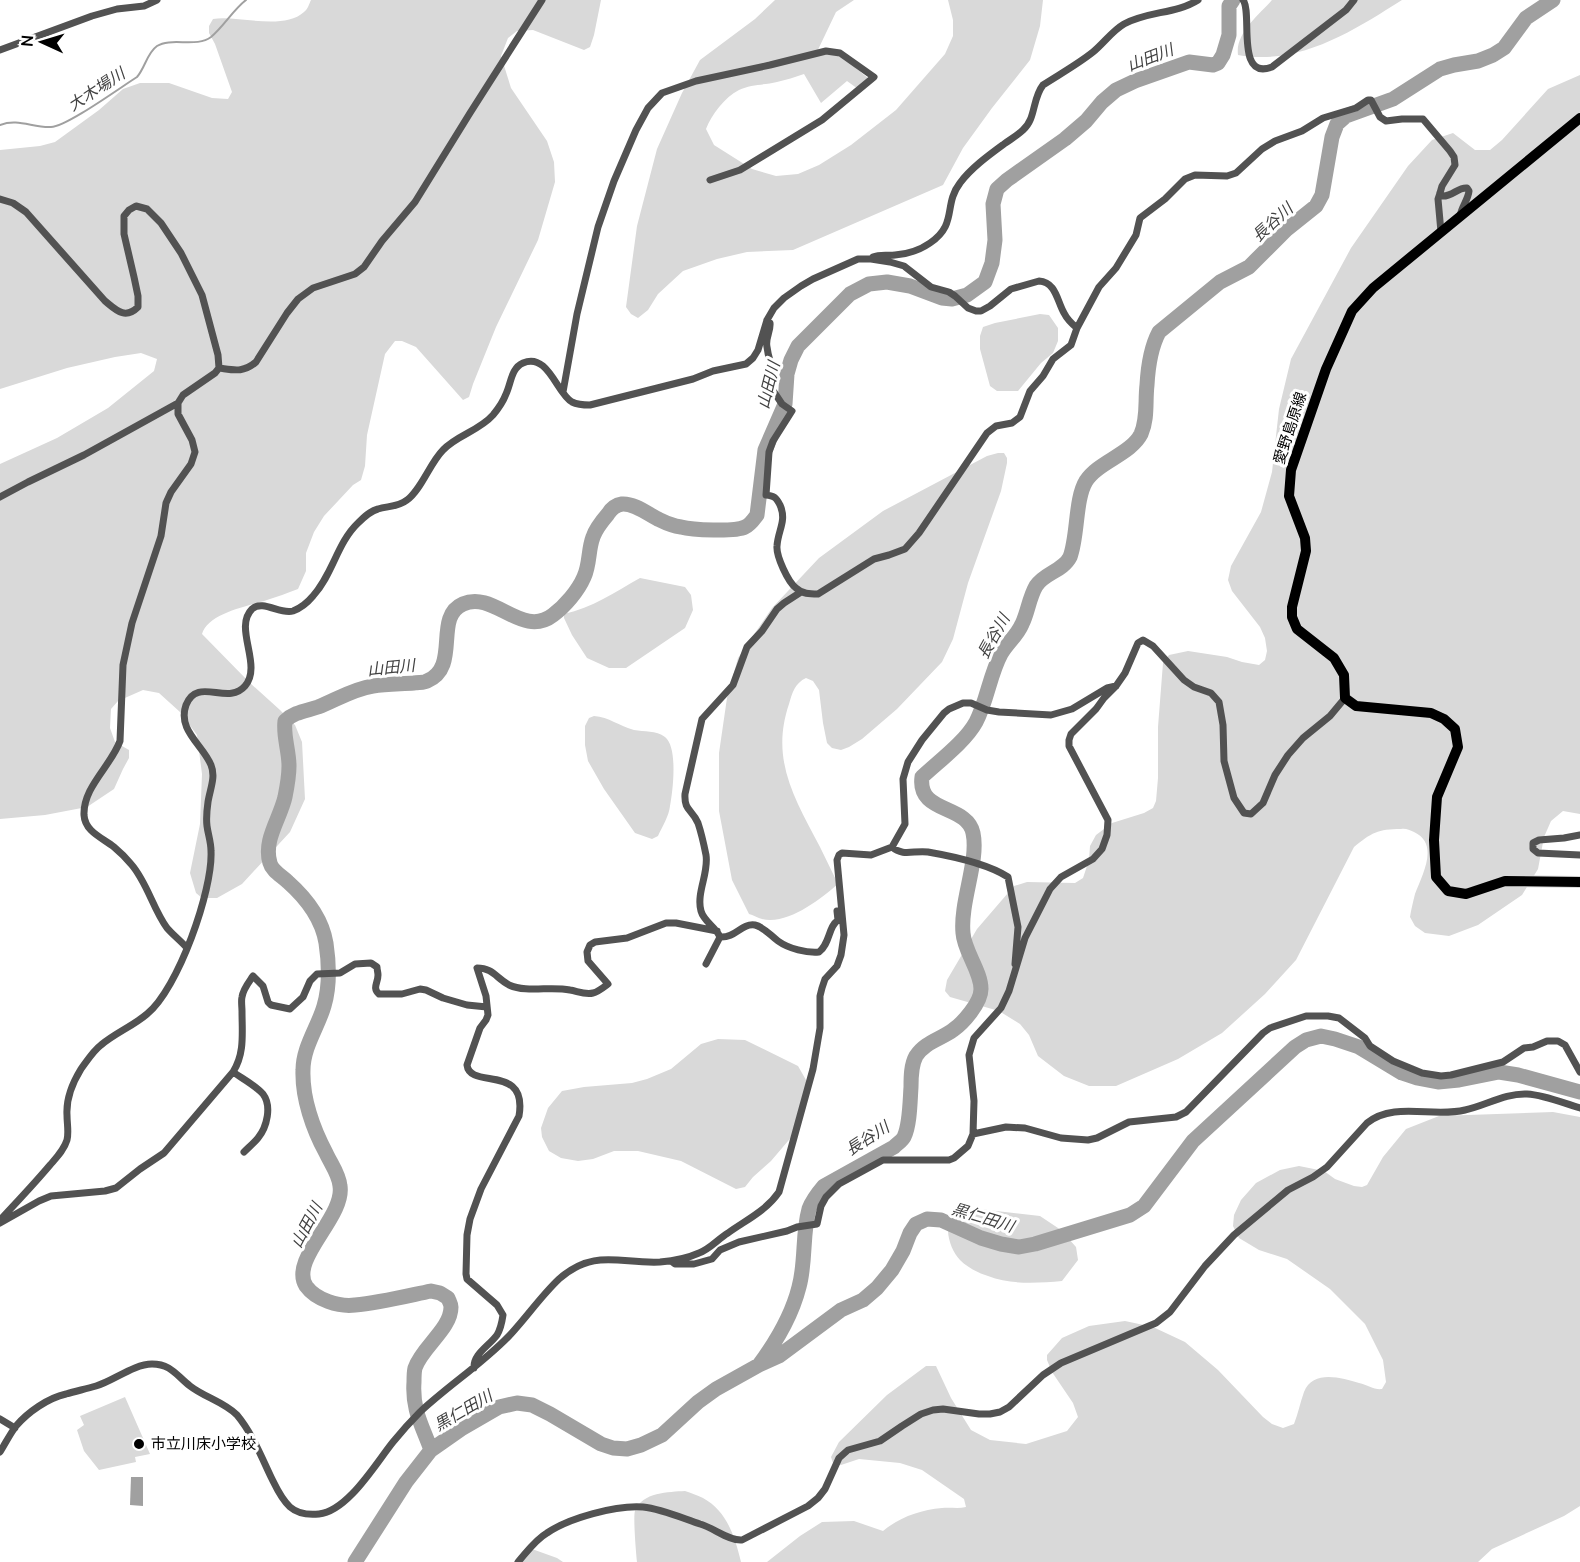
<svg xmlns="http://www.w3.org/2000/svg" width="1580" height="1562" viewBox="0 0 1580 1562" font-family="Manrope,'Noto Sans JP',sans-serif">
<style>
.green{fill:#d9d9d9}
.water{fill:#a0a0a0}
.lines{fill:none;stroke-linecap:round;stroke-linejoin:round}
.stream{stroke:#a0a0a0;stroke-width:2}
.river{stroke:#a0a0a0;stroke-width:15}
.primary-casing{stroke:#dbdbdb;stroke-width:12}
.street{stroke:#525252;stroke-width:7}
.primary{stroke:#000;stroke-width:10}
.poi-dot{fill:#000;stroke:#fff;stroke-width:2}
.labels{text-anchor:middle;stroke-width:6;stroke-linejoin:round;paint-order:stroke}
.street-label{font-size:15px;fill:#000;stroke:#fff}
.poi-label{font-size:15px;fill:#000;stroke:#fff;text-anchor:start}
.water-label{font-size:16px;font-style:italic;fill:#414141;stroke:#fff}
</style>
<rect width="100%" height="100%" fill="#fff"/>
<path class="green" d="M311,0H601L594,35L590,47L584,50L533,30L517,31L508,38L501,56L511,88L547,141L554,162L555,182L538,240L496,327L473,384L469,397L463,400L416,347L402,341H395L385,354L367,435L365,466L361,480L353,485L324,516L314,532L306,553V571L298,589C287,593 277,597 267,600C248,606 208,613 202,634L250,683L280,710L295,725L302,742L305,799L290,832L242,884L217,898H202L196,893L190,873L200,824L202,774L197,735L180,712L159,693L143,690L118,701L111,709L110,728L115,742L129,750V758L123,769L114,789L87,807L45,815L0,819V464L57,438L108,408L154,371L157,359L141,353L115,357L67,368L0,389V150L40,146L55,142L99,110L123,89L140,83H169L212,98L228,99L232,92L215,44L209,33V26L213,19C238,15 283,31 304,12C308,9 309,4 311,0Z
M775,0H854L836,12L815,56C841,49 849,63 868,78L858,89L847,81L821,103L804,74C795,77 786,80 777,82C765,85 751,84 739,90C724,98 712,114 706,129L714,145L752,169L776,176L798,174L819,165L851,145L896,110L945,54L953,36V20L948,0H1043L1040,26L1030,60L992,108L963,148L943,185L793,250L747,252L717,259L683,271L658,294L648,310L638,318L631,314L626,307L637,226L657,149L682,93L700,60L755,19Z
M1272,0H1402C1353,31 1299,66 1238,55C1235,33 1259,15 1272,0Z
M1580,75V814L1563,811L1551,821L1544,837L1538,869L1522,895L1478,925L1449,936L1425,933L1415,926L1410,917C1411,910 1413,902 1415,894C1422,875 1440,844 1414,832C1409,830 1406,828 1401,829C1378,829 1371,833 1354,847L1296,960L1265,994L1222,1033L1178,1059L1116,1086H1089L1064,1076L1038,1056L1029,1035L1020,1024L999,1011L950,997L945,991L947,980L977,929L1014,886L1027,882L1075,883L1083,878L1089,860L1090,846L1096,835L1112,823L1144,813L1153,808L1156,801L1158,778V727L1163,663L1169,655L1188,651L1227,657L1242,662L1259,665L1265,660L1267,651L1265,638L1260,627L1232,591L1228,580L1231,566L1261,512L1272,472L1279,409L1291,359L1351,248L1408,166L1432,140L1453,133L1475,150H1490L1502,140L1548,89Z
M1040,314L1049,315L1058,328V341L1053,353L1041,363L1018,391H997L990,386L980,349V336L983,327L995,323Z
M998,453H1004L1007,458V463L1001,491L968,583L953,639L942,662L897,709L862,739L849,747L841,750L832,748L827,743L823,723L819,690L813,681L806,678C795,683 792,693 789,704C770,760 795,799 820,847C826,859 832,872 838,884C819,900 788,925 762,919C758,918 753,915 749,914L732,880L719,811V753L727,698L738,658L772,608L819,558L883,511L987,456Z
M640,578L685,587L691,595L693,610L685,628L626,668H609L587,658L572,635L564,618V614C592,608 615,592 640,578Z
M594,716C609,717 619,726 634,730C644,732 656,730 665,737C678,747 673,790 670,806C669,816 662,827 658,836L652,839L635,833L604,789L588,761L585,745V726L589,718Z
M718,1039L745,1040L798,1066L806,1080V1107L794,1134L771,1161L753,1177L745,1187L736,1189L681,1161L638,1151H614L593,1159L578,1161L561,1158L549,1151L542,1137L541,1128L548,1108L562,1091L584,1087L632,1083L647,1079L671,1069L701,1044Z
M1553,1112L1580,1117V1506L1564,1516L1492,1549L1478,1562H767L800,1536L822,1522L854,1521L883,1531C900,1517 920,1510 942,1508C950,1507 958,1509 966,1507L964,1499L922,1470L900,1463L859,1459L841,1465L833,1463L831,1457L839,1442L887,1395L926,1366H936L951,1398L971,1430L990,1440L1026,1444L1067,1431L1078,1417L1073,1403L1052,1372L1047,1360V1355L1062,1338L1089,1326L1125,1321L1153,1327L1185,1342L1218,1370L1263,1417L1272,1424L1283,1428L1294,1424C1298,1414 1300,1403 1304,1392C1313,1369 1342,1378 1359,1383C1368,1385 1374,1390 1382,1389L1386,1382L1383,1360L1365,1324L1330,1289L1287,1259L1259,1250L1239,1238L1233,1226L1234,1215L1241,1200L1256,1183L1280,1170L1299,1166L1324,1171L1335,1179L1354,1186L1362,1187L1367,1185L1383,1157L1406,1129L1439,1116Z
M979,1209L1040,1216L1061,1230L1076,1247L1078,1260L1062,1281C1038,1283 1011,1285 988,1276C978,1273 967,1267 960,1260C950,1250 941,1223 956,1214C962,1211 973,1211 979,1209Z
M125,1397L150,1454L135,1457L136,1462L99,1470L84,1451L77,1430L84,1425L80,1416Z
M685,1491C691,1493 697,1495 703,1498C727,1511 735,1537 741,1562H637C636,1553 633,1516 635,1511C642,1492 669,1492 685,1491Z
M532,1549L557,1558L563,1562H520Z"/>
<path class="water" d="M131,1477H143V1506L130,1505Z"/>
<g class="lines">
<path class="stream" d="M0,125C18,118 33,128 51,127C66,127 121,87 137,77C145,68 147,53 157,46C171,37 197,48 211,37C224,26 233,10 246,0"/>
<path class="river" d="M759,1365C776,1342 792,1315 799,1287C806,1262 802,1234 809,1209C812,1201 818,1193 824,1186L894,1147C898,1143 902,1141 904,1137C910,1125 910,1101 911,1087C911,1077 911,1065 916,1056C925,1042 941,1039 953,1030C963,1023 981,1003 981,989C981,971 964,951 963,933C960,902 979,861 973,833C967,804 917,814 922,777C939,761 965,742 976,722C987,701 990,674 1001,654C1007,643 1017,636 1022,624C1028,612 1029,598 1036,586C1044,573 1063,571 1070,557C1078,536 1075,499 1086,481C1098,462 1131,454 1141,434C1148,418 1145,401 1147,385C1148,367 1151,347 1159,332L1220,282L1249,267L1286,230L1316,206L1322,195L1332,137L1337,124L1346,116L1393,99L1440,69L1454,65L1478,61L1493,55L1504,48L1526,18L1553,0
M431,1450C422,1425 412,1410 414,1382C414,1377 414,1372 415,1368C422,1347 451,1329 451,1307C451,1304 449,1301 448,1298L440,1293L431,1291C407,1296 379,1303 355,1305C339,1307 316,1300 306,1286C289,1259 345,1217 340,1186C339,1174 331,1164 326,1153C313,1129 302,1098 303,1070C303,1047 318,1027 324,1006C330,986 329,963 326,943C322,919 306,898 288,882C282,876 272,871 270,863C263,840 280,819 285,797C287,787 289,775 289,766C289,750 283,736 285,721C294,712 306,711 318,707C336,700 353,689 373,686C386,684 400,684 414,683C418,682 424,683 427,681C461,667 433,617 463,604C494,590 522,639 553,615C565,606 578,591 584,577C590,564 588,550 593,537C596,528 602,521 608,514C611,509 616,505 622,504C635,503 649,515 660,520C666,523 674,526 681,527C692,530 735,532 745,527C750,525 754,519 757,515L765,450L785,404L787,374L791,360L798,346L850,294L869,284L887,282L910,286L942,298L952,299L967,295L985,282L992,263L995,240L993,204L997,189L1007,180L1065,139L1086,121L1102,102L1116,90L1135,81L1189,62L1213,65L1218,63L1223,55L1229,35V6L1233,0
M355,1562L406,1482L431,1450L461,1429L499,1407L517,1403L532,1405L550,1414L601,1444L613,1448L627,1449L641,1445L662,1435L698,1402L716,1389L759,1365L779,1356L841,1310L863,1300L877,1288L892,1270L903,1251L910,1233L916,1224L927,1219L941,1220L981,1238L1001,1244L1019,1247L1035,1244L1130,1215L1144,1206L1193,1141L1295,1047L1306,1040L1321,1036L1335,1039L1359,1047L1402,1073L1417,1078L1438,1082L1459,1080L1499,1072L1518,1075L1580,1092"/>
<g class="primary-casing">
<path id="primary" d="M1580,118L1373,288L1352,311L1326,369L1291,470L1289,496L1305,538L1306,551L1292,607V617L1297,629L1334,658L1344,675L1345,698L1356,706L1431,713L1444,719L1455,729L1458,747L1437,797L1434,840L1436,877L1448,891L1466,894L1505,881L1580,882"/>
</g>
<path class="street" d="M1243,0C1253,12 1235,81 1272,67L1346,10L1354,0
M0,50L92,16L117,9L144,6L157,0
M1440,193L1442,196C1452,197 1458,187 1467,188L1469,191C1468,200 1462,206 1460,216
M0,199L13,203L26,212L105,301C116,310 125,320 138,307V296L134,277L124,234V216L129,210L136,206L147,209L161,223L181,253L202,295L218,355L219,368L215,373L183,395L178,403L84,455L28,482L0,497
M873,257C880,254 888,256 895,255C907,254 920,250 930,243C958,224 943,205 960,183C971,168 989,155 1004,144C1011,139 1018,135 1023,130C1036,119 1032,99 1043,85C1060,74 1078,64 1093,52C1104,43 1112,31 1124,24C1148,11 1176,14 1198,0
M767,320L770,323C771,331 765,338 767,347C769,365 776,368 772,389L782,404L792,411L773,441L769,452L766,495C774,496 776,497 780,505C787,521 778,530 777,546C776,556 788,582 796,588C802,594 810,594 818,594L874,559L889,555L905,549L919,533L987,433L996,426L1012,423L1020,417L1030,391L1043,376L1053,359L1071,345L1077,328L1099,287L1116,268L1136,235L1140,218L1165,199L1185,179L1195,175L1227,176L1236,173L1262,149L1275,141L1302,131L1323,118L1356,108L1368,100H1371L1380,117L1386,121L1402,119H1423L1450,151L1454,157L1455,165L1442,186L1440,193L1438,199L1441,232
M219,368C234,370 243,373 256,362L287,313L298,299L313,288L355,274L364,267L382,241L415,202L470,113L542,0
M563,392L577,314L598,227L614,181L636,130L648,108L662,93L696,81L770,65L826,51L840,53L874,77L822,120L740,170L710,180
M178,403V414L192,440L195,452L191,464L171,492L166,503L161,536L132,623L123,665L120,741C111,766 83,787 84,815C85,832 103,838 114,847C120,852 126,858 131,864C147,882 153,909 167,928C173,935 181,941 187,948
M1580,835L1564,838L1539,840L1533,843V849L1538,853L1580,855
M892,847C903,857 914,850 928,852C951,856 988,864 1008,877L1018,927L1015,964
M720,937C736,938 741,923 755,925C764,927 771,936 778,941C789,949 807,953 819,952C830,944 828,927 838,920L837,911
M706,964L720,937C716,927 704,922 701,911C696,893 709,873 706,855C704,845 701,832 698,823C692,809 684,811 685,794L702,719L733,685L747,647L762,631L777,609L784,603L801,592
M233,1072C243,1079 255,1085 263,1094C272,1106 267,1127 258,1138C254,1143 249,1147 244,1152
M973,1134L1006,1127L1025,1128L1061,1138L1088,1140L1097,1138L1129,1122L1176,1117L1186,1112L1263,1033L1270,1028L1306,1016H1328L1339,1018L1365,1038L1370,1046L1393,1061L1422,1073L1441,1076L1451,1075L1503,1062L1524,1048L1533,1047L1547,1041H1558L1565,1045L1580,1072
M0,1220C17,1202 34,1184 50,1165C57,1157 64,1150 67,1140C69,1132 67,1124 67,1115C66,1099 73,1082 81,1069C87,1061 93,1051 101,1045C115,1033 133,1026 147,1014C178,989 213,890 211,851C211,842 208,834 207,826C206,818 207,809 208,802C210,789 216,777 211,765C203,745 177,730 186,705C197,676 228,706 245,686C263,665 233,628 252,609C263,599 280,615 293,611C301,608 308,602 313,596C333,574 337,543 358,523C364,517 370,511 378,509C388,506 398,507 407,500C421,490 430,463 443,450C457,435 479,431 493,415C498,409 503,402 506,394C511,384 511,368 523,363C548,352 557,394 572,402C578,405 584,405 590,405L693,379L713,371L746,364L753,358L758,350L767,320L774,308L784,298L801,286L813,279L858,259H871L890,262L904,266L931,287L949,292L955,296L968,308L976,311H981L990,306L1011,289L1039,281C1056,282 1057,301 1064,313C1067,319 1072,324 1077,328
M0,1223L39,1201L51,1196L105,1191L116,1188L140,1169L164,1153L233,1072C245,1053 242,1033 242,1011C242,1007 241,1001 242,997C243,989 249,982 253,976L263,986L268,1002L271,1005L290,1009L303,997L310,981L317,974L340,973L355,964L371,963L377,967C377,970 378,972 378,975C378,983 372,988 379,994H402L420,989L426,990L443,998L467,1005L487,1007
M671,1261L675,1264H694L712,1259L720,1250L739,1242L787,1231L797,1227L817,1224L821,1206L826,1197L839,1184L883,1160H949L954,1158L968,1146L973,1134L974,1101L969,1055L974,1038L1001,1008L1009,991L1025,938L1050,889L1061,877L1093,859L1102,849L1107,835L1108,820L1069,746V740L1071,734L1096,709L1104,698L1116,686L1125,673L1138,643L1143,640L1153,646L1184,680L1194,687L1211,693L1219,702L1223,725L1224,761L1234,798L1244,813L1251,814L1263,803L1275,775L1288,755L1303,738L1330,716L1345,698
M474,1368C473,1354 489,1346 497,1335C500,1330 502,1322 503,1315L497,1305L467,1279L466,1274L467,1235L470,1219L481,1189L519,1116C528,1063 470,1090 467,1065L480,1028L486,1020L488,1015L486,996L477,968C493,968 496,978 509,985C527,993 550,986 570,990C577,991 585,995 593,993C598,992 604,987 608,984L588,961L587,952L590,945L595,942L627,938L666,923H676L717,931
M0,1419L15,1428
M0,1452C5,1444 10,1434 16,1426C28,1412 48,1398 66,1394C76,1391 86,1389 96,1386C113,1381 134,1364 152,1364C171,1364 176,1375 190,1386C204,1397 224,1402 237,1415C252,1433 261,1456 271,1477C276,1487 281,1499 290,1507C298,1514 309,1515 319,1514C348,1511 376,1463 393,1442C402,1431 411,1421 420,1412C449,1385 482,1364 509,1336C526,1318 541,1296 559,1279C594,1248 620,1264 660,1262C672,1261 688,1258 699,1253C710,1249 718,1239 728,1233C746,1220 766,1211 779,1192L813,1069L820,1028V996L822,988L825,979L837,966L841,955L844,935L837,860L839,855L842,853L871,855L892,847L905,824L903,779L908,762L922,740L944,713L949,709L963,703H971L987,710L999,712L1051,715L1072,709L1107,688L1116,686
M518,1562C527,1552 535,1540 547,1533C569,1518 616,1505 643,1507C662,1509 682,1518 700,1524C714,1528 729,1541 742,1540L808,1506L818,1498L825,1489L839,1458L848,1450L880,1441L902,1426L921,1414L933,1410L943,1409L979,1414H990L1000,1412L1009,1407L1043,1375L1061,1363L1156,1323L1170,1312L1205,1266L1234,1235L1288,1190L1313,1177L1327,1167L1367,1123C1394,1101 1433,1118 1465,1110C1485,1106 1505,1093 1527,1094C1545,1095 1563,1103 1580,1108"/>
<use href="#primary" class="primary"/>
</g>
<circle class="poi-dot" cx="139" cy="1444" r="6"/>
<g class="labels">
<g class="street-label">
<text transform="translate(1290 428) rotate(-72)" y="5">愛野島原線</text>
</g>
<g class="poi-label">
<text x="151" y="1449">市立川床小学校</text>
</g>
<g class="water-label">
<text transform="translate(1150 57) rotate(-21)" y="6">山田川</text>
<text transform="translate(96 89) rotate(-33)" y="6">大木場川</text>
<text transform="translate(1272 222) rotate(-42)" y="6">長谷川</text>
<text transform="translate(768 385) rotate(-76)" y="6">山田川</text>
<text transform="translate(993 636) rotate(-61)" y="6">長谷川</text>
<text transform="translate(391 667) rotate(-6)" y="6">山田川</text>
<text transform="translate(867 1138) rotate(-33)" y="6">長谷川</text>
<text transform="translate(983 1217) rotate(17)" y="6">黒仁田川</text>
<text transform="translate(306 1225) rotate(-62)" y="6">山田川</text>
<text transform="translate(463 1410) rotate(-30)" y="6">黒仁田川</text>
</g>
</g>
<g transform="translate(42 42) rotate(274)" stroke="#ffffff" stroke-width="4.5" paint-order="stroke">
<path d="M0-4.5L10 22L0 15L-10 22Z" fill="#000000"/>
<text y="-9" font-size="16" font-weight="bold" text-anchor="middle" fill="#000000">N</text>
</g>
</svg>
